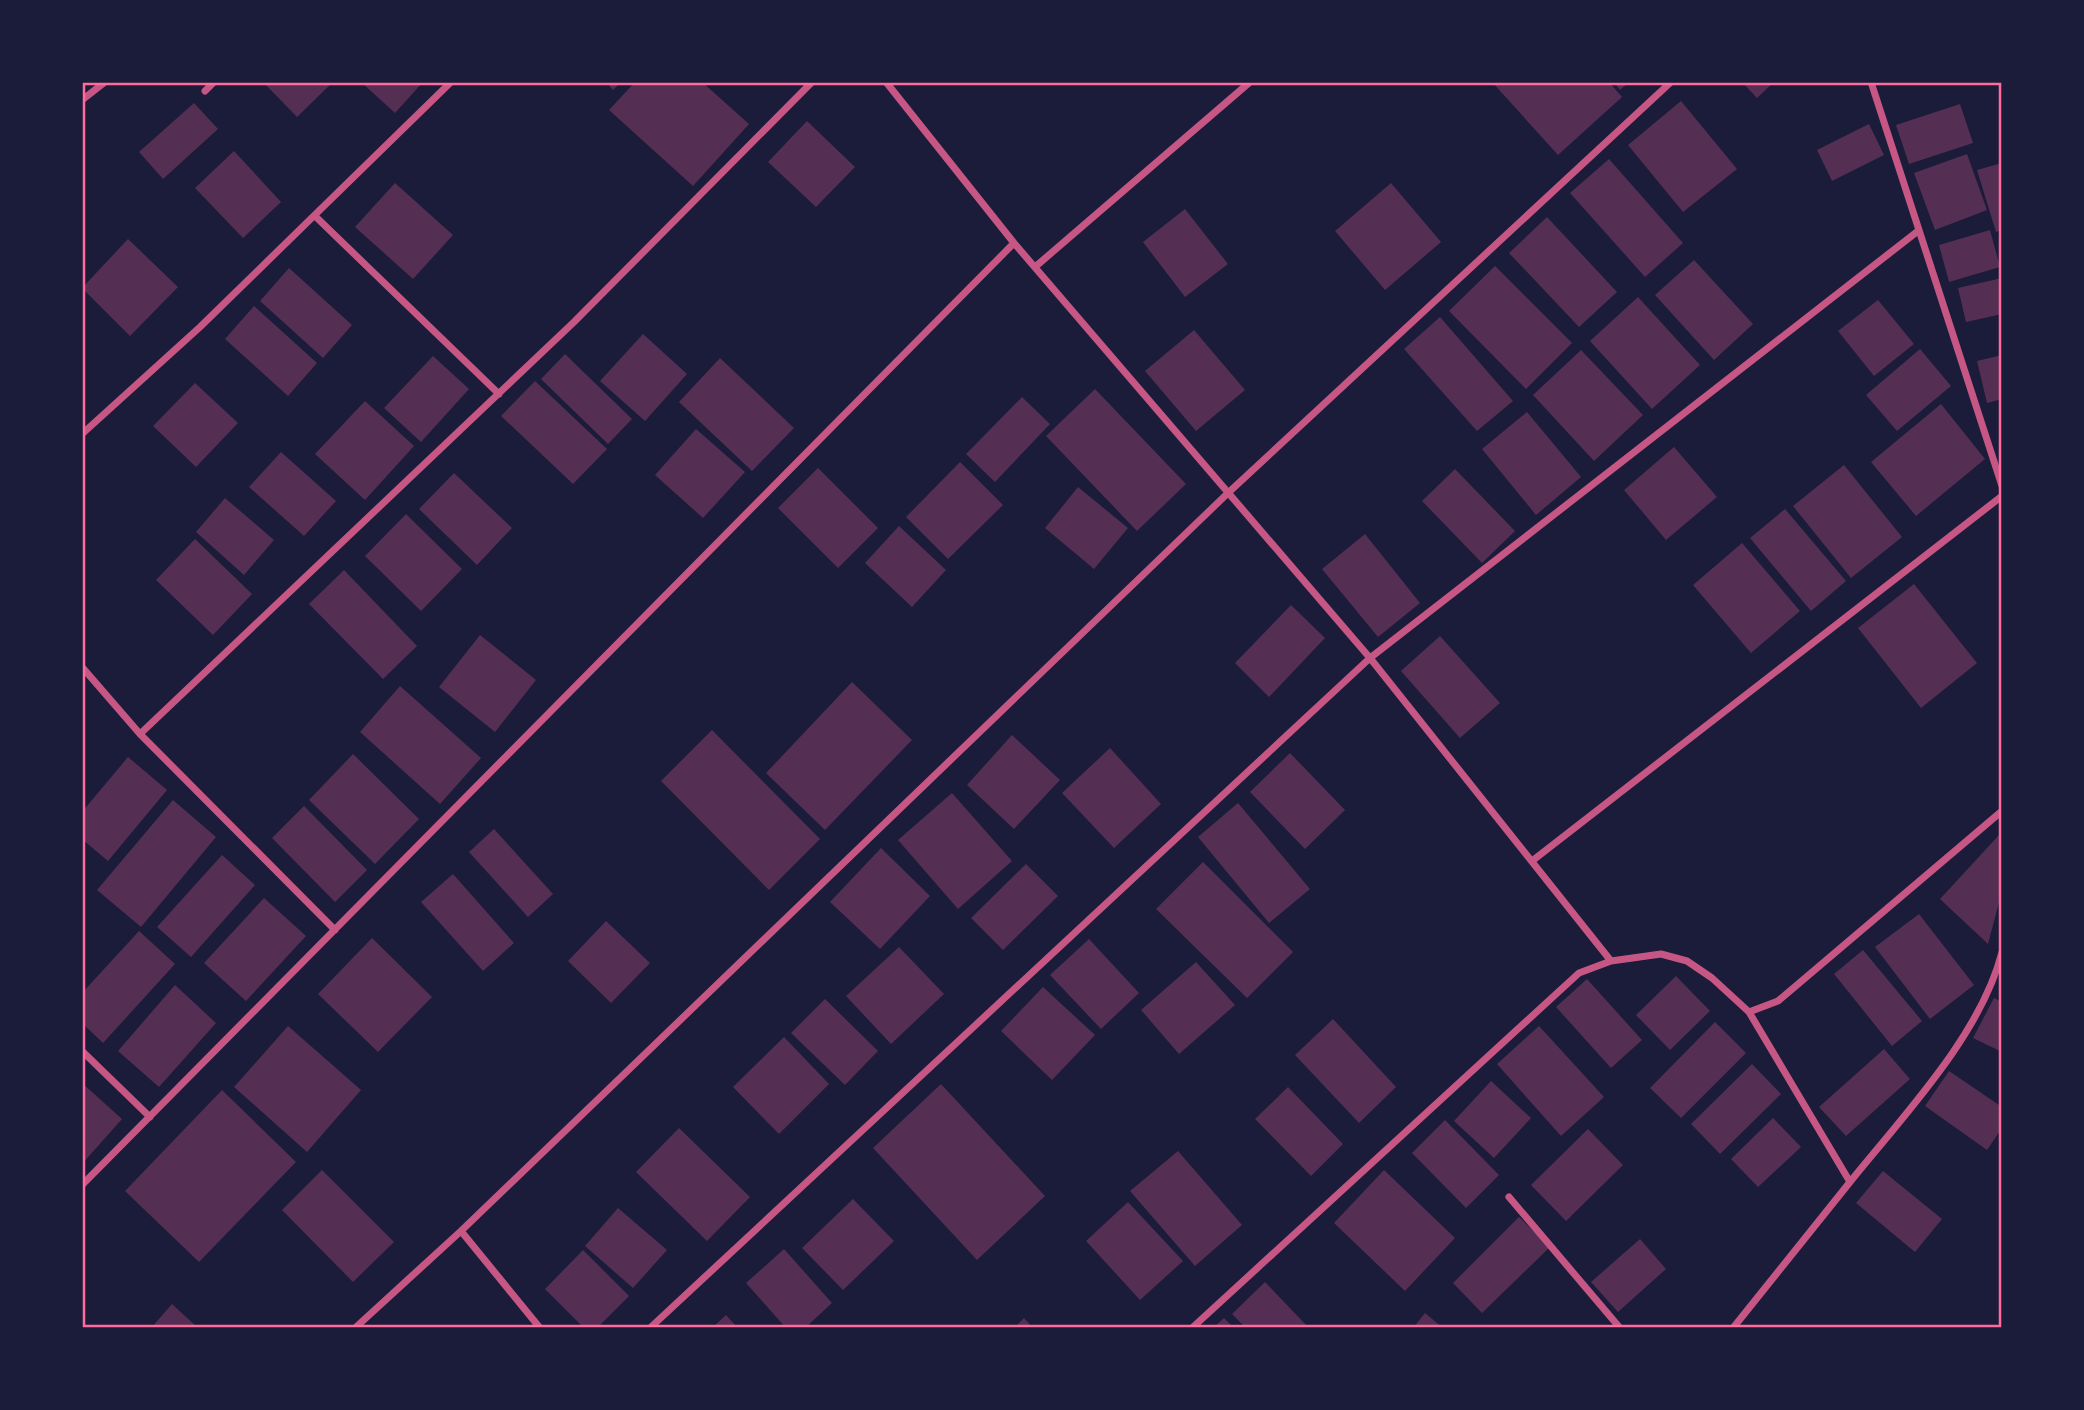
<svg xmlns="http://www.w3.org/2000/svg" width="2084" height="1410" viewBox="0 0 2084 1410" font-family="Poppins,sans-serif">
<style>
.building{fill:#542f53}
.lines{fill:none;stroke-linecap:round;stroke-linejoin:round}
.minor{stroke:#c65784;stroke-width:7}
.neatline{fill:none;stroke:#ff6b9d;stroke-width:2.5}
</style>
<rect width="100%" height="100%" fill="#1b1b3a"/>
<path class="building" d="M263,82H333L297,117Z
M361,82H423L395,113Z
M606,82H621L613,90Z
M635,82H702L749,124L693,186L609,110Z
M1492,82H1609L1622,97L1558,155Z
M1614,82H1629L1620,90Z
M1742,82H1774L1757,98Z
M1681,101L1737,169L1683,212L1628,145Z
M194,103L218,129L163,179L139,152Z
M1960,104L1973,143L1909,164L1896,125Z
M807,121L855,167L816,207L768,162Z
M1869,124L1884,155L1832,181L1817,150Z
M234,151L281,202L243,238L195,188Z
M1967,154L1987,210L1935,230L1914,173Z
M1609,159L1683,243L1645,277L1570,193Z
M2002,163V230L1996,232L1977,170Z
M395,183L453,235L413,279L355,227Z
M1391,183L1441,242L1385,290L1335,231Z
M1185,209L1228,264L1185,297L1143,242Z
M1547,217L1617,292L1579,327L1509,253Z
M1990,230L2000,267L1949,282L1939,245Z
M128,239L178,287L130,336L82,288Z
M1694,260L1753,324L1714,360L1655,295Z
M1495,266L1572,343L1526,389L1449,311Z
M289,268L352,325L323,358L260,301Z
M2002,278V314L1966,322L1958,288Z
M1638,297L1700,365L1652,409L1590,341Z
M1878,300L1914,344L1874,376L1838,331Z
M254,306L317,363L288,396L225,339Z
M1440,317L1513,401L1477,431L1404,349Z
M1194,330L1245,390L1196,431L1145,371Z
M643,334L687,374L645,421L600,381Z
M1920,349L1951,386L1897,431L1866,395Z
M1581,350L1643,415L1594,461L1533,395Z
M565,354L632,419L608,444L541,379Z
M2002,355V399L1987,403L1977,361Z
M433,356L469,389L421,442L384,408Z
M720,358L794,428L752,471L679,402Z
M535,381L607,449L573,484L501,416Z
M195,383L238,423L196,467L153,426Z
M1095,389L1186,484L1137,531L1046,436Z
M1022,397L1050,424L995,482L966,454Z
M365,401L414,446L365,500L315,454Z
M1941,404L1985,459L1916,516L1871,462Z
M1527,412L1581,477L1536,515L1482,449Z
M696,429L745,472L703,518L655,475Z
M1674,447L1717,497L1666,540L1624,490Z
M281,452L336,501L304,536L249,487Z
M960,462L1003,505L948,559L906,517Z
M1844,465L1902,537L1851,578L1793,506Z
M818,468L878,528L838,568L778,508Z
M1455,469L1515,531L1482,563L1422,501Z
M454,473L512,528L477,565L419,509Z
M1078,487L1128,528L1094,569L1045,528Z
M225,498L274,540L244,575L196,532Z
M1785,509L1846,581L1811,611L1750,538Z
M406,514L462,569L421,611L365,556Z
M899,526L946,570L912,607L865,563Z
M1365,534L1420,603L1378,637L1322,569Z
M195,539L252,594L213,635L156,580Z
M1742,543L1800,611L1751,653L1693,585Z
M344,570L417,646L383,679L309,604Z
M1914,584L1977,663L1921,708L1858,628Z
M1291,605L1325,638L1269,697L1235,663Z
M480,635L536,680L495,732L439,687Z
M1440,636L1500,703L1460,738L1401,671Z
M852,682L912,740L825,830L766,773Z
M400,686L481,758L440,804L360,732Z
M712,730L820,839L769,890L661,781Z
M1012,735L1060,780L1014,829L967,785Z
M1110,748L1161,804L1114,848L1062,793Z
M1290,753L1345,810L1305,849L1250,792Z
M353,754L419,819L375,864L309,800Z
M128,757L167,790L108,861L82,839V812Z
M952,793L1012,861L958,909L898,840Z
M173,800L216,837L141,927L97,890Z
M1238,803L1310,889L1269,923L1198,837Z
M304,806L367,870L335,902L272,838Z
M494,829L553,894L528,917L469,852Z
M1999,835L2002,836V891L1988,944L1940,899Z
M881,848L930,896L880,949L830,902Z
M222,855L255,885L191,957L157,927Z
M1203,862L1293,952L1247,998L1156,909Z
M1026,864L1058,896L1003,950L971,918Z
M453,874L514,943L483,971L421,902Z
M264,898L306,936L246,1001L204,963Z
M1919,914L1974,985L1930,1019L1875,947Z
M606,921L650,963L611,1003L568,961Z
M139,931L175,964L103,1043L82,1023V993Z
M372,938L432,997L378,1052L318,994Z
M1089,939L1139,993L1101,1029L1050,975Z
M899,947L944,994L891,1044L846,996Z
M1863,950L1922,1021L1892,1046L1834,974Z
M1196,962L1235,1005L1179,1054L1141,1010Z
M1676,976L1710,1011L1670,1050L1636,1015Z
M1587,979L1642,1040L1611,1068L1556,1007Z
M175,985L216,1023L159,1087L118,1051Z
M1043,987L1095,1035L1052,1080L1001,1031Z
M1994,998L2002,1002V1052L1973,1038Z
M825,999L878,1051L845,1085L791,1033Z
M1333,1019L1396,1087L1359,1123L1295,1055Z
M1715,1022L1746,1053L1681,1118L1650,1088Z
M288,1026L361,1090L307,1152L234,1087Z
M1539,1026L1604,1097L1561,1136L1497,1064Z
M784,1037L829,1084L779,1134L733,1087Z
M1884,1049L1910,1079L1846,1136L1819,1107Z
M1752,1064L1781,1094L1720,1154L1691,1124Z
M1949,1071L2002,1107V1128L1987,1150L1925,1106Z
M1491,1081L1531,1118L1494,1158L1454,1121Z
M82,1083L122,1119L82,1164Z
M941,1084L1045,1196L977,1260L873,1148Z
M1288,1087L1343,1144L1311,1176L1255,1119Z
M222,1090L296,1162L199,1262L125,1191Z
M1773,1118L1801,1147L1758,1187L1731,1159Z
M1445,1120L1499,1175L1466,1208L1412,1153Z
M679,1128L750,1197L707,1241L636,1172Z
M1588,1129L1623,1165L1566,1221L1531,1185Z
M1178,1151L1242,1225L1195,1266L1130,1191Z
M322,1170L394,1242L353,1282L282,1210Z
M1384,1170L1455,1238L1405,1291L1334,1223Z
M1883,1171L1942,1219L1915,1252L1856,1203Z
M853,1199L894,1241L843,1290L802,1248Z
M1128,1202L1183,1261L1140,1300L1086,1241Z
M618,1208L667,1250L633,1288L585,1246Z
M1519,1217L1550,1247L1482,1313L1453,1283Z
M1640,1239L1666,1269L1618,1312L1591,1282Z
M784,1249L832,1303L805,1328H786L746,1283Z
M583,1250L629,1296L597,1328H584L545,1289Z
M1265,1282L1309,1328H1246L1232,1314Z
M172,1304L198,1328H151Z
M1425,1313L1443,1328H1413Z
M726,1315L738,1328H712Z
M1024,1318L1033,1328H1014Z
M1224,1318L1234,1328H1213Z"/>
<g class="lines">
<path class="minor" d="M886,82L1014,243L1370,658L1611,961L1661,954L1687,961L1712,978L1749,1012L1850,1182L1733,1328
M1871,82L2002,486
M205,91L214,82
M82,100L105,82
M315,216L499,394
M1035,267L1250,82
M82,434L200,327L451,82
M82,667L140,734L335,930
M140,734L574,322L812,82
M1532,861L2002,496
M1749,1012L1778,1001L2002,811
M82,1051L150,1117
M1850,1182C1903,1116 1981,1035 2002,952
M82,1185L1014,243
M1509,1197L1620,1328
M461,1231L540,1328
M355,1328L461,1231L1228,493L1671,82
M650,1328L1370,658L1918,231
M1192,1328L1579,973L1611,961"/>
</g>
<rect width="2084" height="1410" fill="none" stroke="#1b1b3a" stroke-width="168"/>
<rect x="84" y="84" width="1916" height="1242" class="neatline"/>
</svg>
